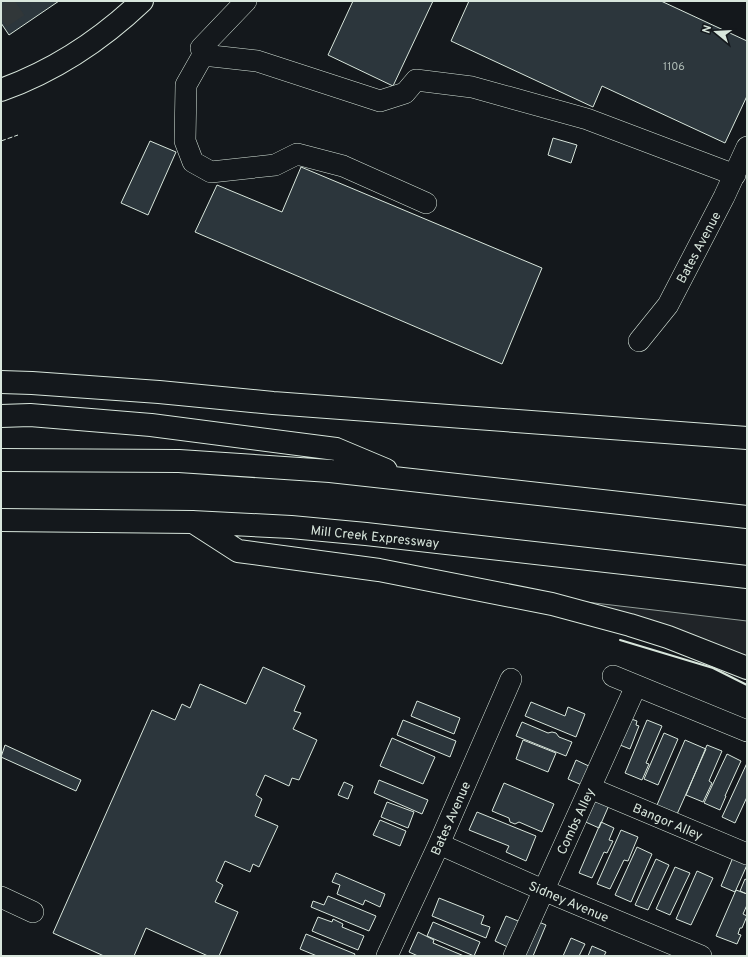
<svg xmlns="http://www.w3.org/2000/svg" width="748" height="957" viewBox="0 0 748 957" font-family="Overpass,sans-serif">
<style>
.green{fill:#202428;stroke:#939e99}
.building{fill:#2c363c;stroke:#d8e6dc}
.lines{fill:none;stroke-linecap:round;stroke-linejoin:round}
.minor-tunnel{stroke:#313739;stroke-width:21;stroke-dasharray:21 10;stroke-linecap:butt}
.minor-casing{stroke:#d8e6dc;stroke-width:22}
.major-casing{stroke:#d8e6dc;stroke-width:24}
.highway-casing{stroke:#d8e6dc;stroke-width:24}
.minor{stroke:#14181c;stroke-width:21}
.major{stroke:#14181c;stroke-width:22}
.highway{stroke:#14181c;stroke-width:22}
.fence{stroke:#d8e6dc;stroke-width:1;stroke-dasharray:5 2;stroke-linecap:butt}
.wall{stroke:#d8e6dc;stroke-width:2}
.labels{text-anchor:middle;stroke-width:3;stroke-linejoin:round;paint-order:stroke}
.number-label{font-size:11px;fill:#adbab4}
.street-label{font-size:13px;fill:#d8e6dc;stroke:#14181c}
</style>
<rect width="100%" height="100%" fill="#14181c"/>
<path class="green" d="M586,602L747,621V660Z"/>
<path class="building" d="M1,1H59L9,35L1,23Z
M353,1H433L393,86L328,55Z
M469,1H661L747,41V96L725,143L602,86L593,107L451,41Z
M553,138L577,145L571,163L548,155Z
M150,141L176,152L148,215L121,203Z
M301,167L542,268L502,364L195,232L217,185L282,212Z
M263,667L305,686L294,711L301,713L293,729L317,740L299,780L292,778L289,786L265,775L256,795L262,799L255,816L278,826L259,867L253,864L250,872L225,861L216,881L223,885L215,902L238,912L219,956H208L146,928L134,956H104L53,933L152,710L175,720L182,704L190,708L200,684L246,704Z
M417,701L460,718L454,734L411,716Z
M531,702L565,716L568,707L585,714L576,737L525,716Z
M626,717L637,721L636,725L639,726L630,749L615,743Z
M403,720L456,741L450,757L397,735Z
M647,720L662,726L646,763L649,764L642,780L625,773Z
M522,722L548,733L552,732L556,733L559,737L572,742L566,756L516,736Z
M664,733L678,739L658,785L644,779Z
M392,738L435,757L423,784L380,766Z
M523,740L556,753L548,772L516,759Z
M685,740L706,749L674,821L654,812Z
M5,745L81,780L76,791L1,757Z
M707,745L722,751L709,781L712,783L703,802L686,795Z
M727,754L741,761L725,796H726L720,810L704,803Z
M576,760L593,768L584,786L568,779Z
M747,763V797L735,823L722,817Z
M379,780L428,800L422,814L374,793Z
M344,782L353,786L348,799L338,795Z
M504,783L554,804L542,832L519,822L515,824L510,822L509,818L492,811Z
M590,794L610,803L599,828L579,819Z
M387,802L414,812L408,828L381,817Z
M477,812L536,836L526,861L506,852L509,846L469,830Z
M380,820L406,831L400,846L373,835Z
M601,822L614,828L609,840L613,841L607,853L604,852L592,878L579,873Z
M621,830L638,837L628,861L624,860L610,889L597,884Z
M637,847L652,854L631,902L615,895Z
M734,855L747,860V865L735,892L721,886Z
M656,859L669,865L648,910L635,905Z
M675,867L690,873L670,915L656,909Z
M697,871L713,878L691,925L676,919Z
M336,873L385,894L380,907L365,900L363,905L337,894L340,885L332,882Z
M745,879L747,880V894L740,891Z
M736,890L747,894V905L743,914L747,916L742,928H740L738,934L741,935L737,944L716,936Z
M328,896L376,916L369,931L311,907L313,901L324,905Z
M439,898L484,916L481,924L490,927L486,938L432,916Z
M506,916L523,923L512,949L495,941Z
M318,917L332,922L333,919L343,924L342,927L364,936L358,950L312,931Z
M534,920L546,925L533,956H518Z
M433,922L480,942L474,956L427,936Z
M418,932L434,940L433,943L464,956H418L409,952Z
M306,934L355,954L354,956H317L300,949Z
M571,938L585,944L579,956H563Z
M592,946L606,952L604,956H588Z"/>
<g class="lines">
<path class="minor-tunnel" d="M1,18L27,1"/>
<g class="minor-casing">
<path id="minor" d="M246,1L201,48L203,55L186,85L185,141L193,162L211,172L275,165L297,154L343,166L426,203
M203,55L257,61L380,101L405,93L416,80L472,87L587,119L735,175
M639,341L668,305L724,197L747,147
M613,676L747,731
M590,788L747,854
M439,844L543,890L701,956
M1,897L33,912
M387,956L439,844L511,679
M514,956L636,686"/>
</g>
<g class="major-casing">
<path id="major" d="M1,90C54,71 101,40 142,1"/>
</g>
<g class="highway-casing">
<path id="highway" d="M1,382L32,383L159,392L273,403L747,438
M1,416L30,415L151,425L336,449L386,470
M1,460L179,461L330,471L747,517
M1,520L192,522L291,527L366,534L747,577
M193,522L238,551L379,570L552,604L630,625L668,637L747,668"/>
</g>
<use href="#minor" class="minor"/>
<use href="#major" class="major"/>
<use href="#highway" class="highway"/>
<path class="fence" d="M1,141L18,135"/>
<path class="wall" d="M620,640L713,668L747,685"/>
</g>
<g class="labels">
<g class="number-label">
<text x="674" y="70">1106</text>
</g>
<g class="street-label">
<text transform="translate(698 247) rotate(-62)" y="5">Bates Avenue</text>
<text transform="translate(375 536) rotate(6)" y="5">Mill Creek Expressway</text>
<text transform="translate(450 818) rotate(-66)" y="5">Bates Avenue</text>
<text transform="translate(575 821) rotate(-65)" y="5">Combs Alley</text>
<text transform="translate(668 821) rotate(23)" y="5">Bangor Alley</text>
<text transform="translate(569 901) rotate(23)" y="5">Sidney Avenue</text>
</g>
</g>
<rect width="748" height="957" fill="none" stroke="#d8e6dc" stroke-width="4"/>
<g transform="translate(716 32) rotate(288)" stroke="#14181c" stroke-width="3" paint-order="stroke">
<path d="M0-3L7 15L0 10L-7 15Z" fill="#d8e6dc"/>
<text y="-6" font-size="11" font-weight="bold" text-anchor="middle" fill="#d8e6dc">N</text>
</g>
</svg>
